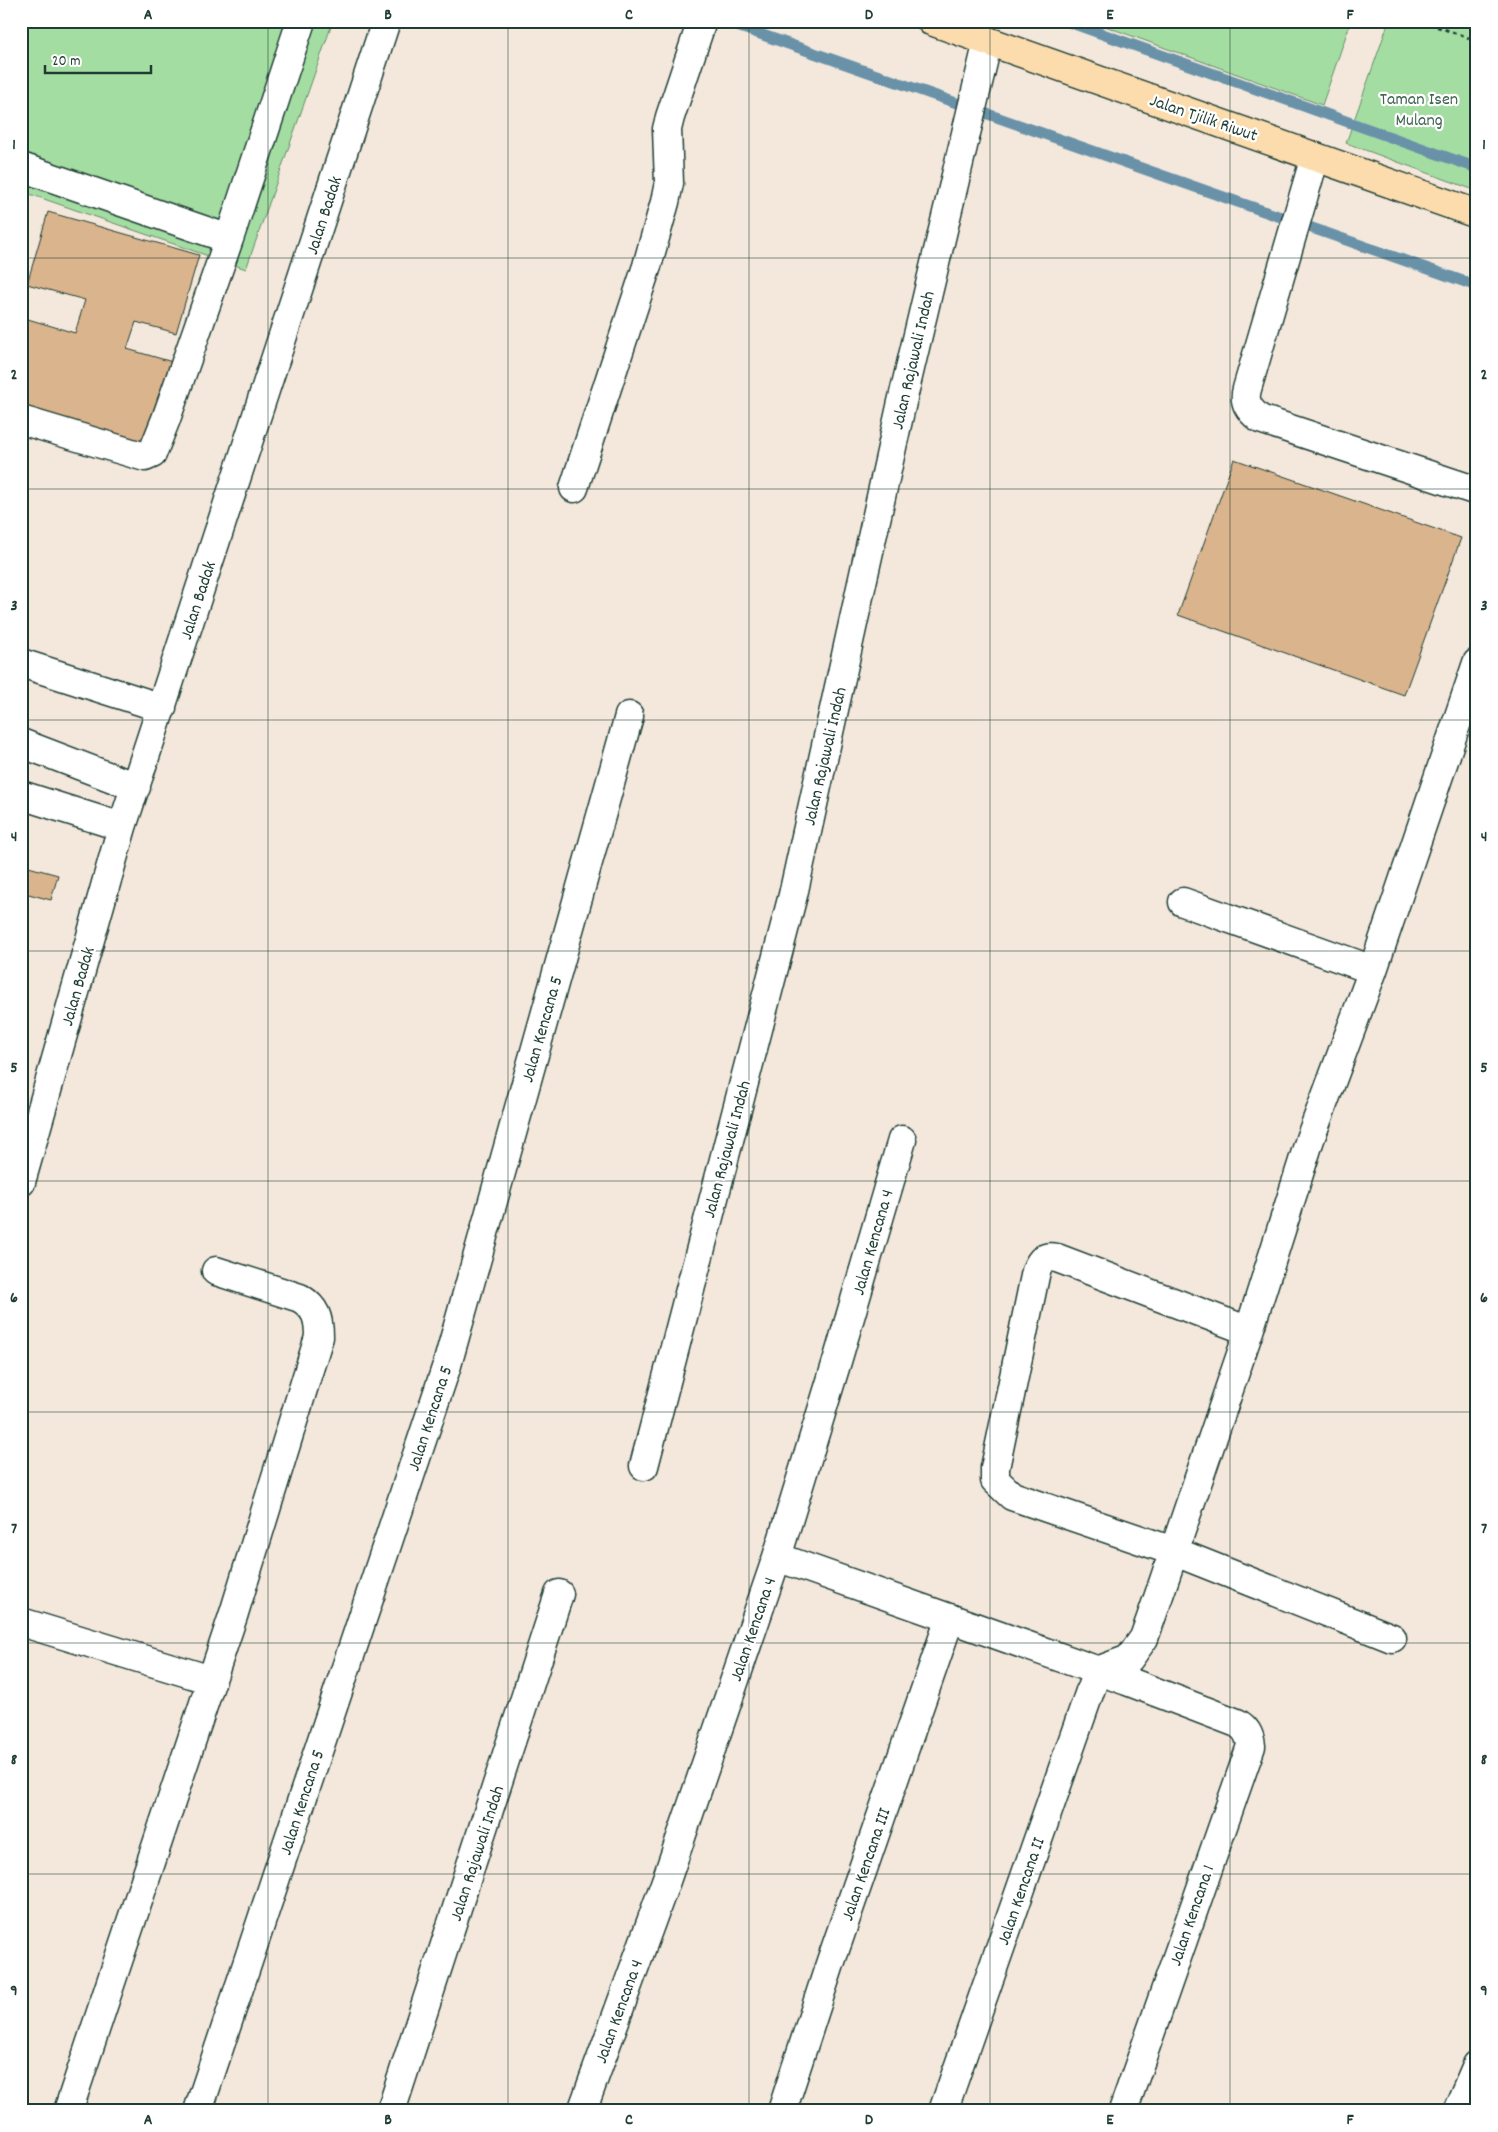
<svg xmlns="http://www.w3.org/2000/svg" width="1498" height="2132" viewBox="0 0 1498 2132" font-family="Dekko,sans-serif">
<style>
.green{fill:#a4dda2;stroke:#628d6b}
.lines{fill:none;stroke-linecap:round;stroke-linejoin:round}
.stream{stroke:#6992a9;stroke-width:11}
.building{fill:#dab48c;stroke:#1f3d34}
.minor-casing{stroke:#1f3d34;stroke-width:31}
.highway-casing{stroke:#1f3d34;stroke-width:31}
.path{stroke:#1f3d34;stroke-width:3;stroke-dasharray:4 4;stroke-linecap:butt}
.minor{stroke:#fff;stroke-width:28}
.highway{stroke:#fcdcac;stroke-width:28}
.grid{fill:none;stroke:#1f3d34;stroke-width:1;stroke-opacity:0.55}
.labels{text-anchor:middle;stroke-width:4.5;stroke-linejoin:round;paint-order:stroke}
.park-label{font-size:18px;fill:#406550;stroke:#fff}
.street-label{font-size:18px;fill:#1f3d34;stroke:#fff}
.neatline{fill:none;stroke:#1f3d34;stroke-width:2}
.grid-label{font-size:16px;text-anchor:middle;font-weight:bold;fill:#1f3d34}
</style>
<rect width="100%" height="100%" fill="#f4e8dc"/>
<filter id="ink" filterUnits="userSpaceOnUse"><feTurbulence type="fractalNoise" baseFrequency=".02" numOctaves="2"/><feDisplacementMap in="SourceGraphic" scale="10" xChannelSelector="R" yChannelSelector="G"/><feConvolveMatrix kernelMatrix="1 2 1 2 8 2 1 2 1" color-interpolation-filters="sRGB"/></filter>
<g filter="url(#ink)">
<path class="green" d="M21,21H333L246,269L21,191Z
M1091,21H1351L1322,105Z
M1389,21H1477V191L1346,143Z"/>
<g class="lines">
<path class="stream" d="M723,21L1477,286
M1066,21L1477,168"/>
</g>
<path class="building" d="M48,212L199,255L176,333L136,322L127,349L176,363L151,449L21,412V317L75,333L85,300L27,284Z
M1234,459L1461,538L1404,695L1178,615Z
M21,865L58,875L51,900L21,892Z"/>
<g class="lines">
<g class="minor-casing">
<path id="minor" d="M1315,157L1247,389C1243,402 1249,410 1260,419L1477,491
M21,167L229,239L301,21
M21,420L145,457L152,454L166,419L229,239
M574,488L647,266L665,202L669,183L667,129L670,117L702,21
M21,663L162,708
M21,743L136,787
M21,795L122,827
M1183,902L1373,970
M21,1182L122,827L386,21
M1249,1331L1057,1258C1044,1255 1040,1260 1036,1271L995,1468V1480L1012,1496L1173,1551L1392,1638
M644,1466L793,895L902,402L988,41
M777,1557L1127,1681L1237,1723C1246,1728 1250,1735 1251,1746L1123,2111
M21,1622L211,1680
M1097,1671L1129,1659L1144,1638L1157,1601L1249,1331L1310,1139L1373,970L1477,663
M68,2111L234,1613L319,1337C319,1318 316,1308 300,1298L216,1271
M198,2111L447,1365L629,716
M391,2111L559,1594
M582,2111L667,1878L777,1557L838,1358L902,1140
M782,2111L830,1964L950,1618
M943,2111L1097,1671
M1457,2111L1477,2065"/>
</g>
<g class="highway-casing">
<path id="highway" d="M931,21L1477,214"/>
</g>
<path class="path" d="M1422,21L1477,41"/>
<use href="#minor" class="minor"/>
<use href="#highway" class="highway"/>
</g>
</g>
<path class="grid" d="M268,21V2111M508,21V2111M749,21V2111M990,21V2111M1230,21V2111M21,258H1477M21,489H1477M21,720H1477M21,951H1477M21,1181H1477M21,1412H1477M21,1643H1477M21,1874H1477"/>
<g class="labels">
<g class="park-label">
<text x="1419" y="104">Taman Isen<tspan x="1419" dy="21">Mulang</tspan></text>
</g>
<g class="street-label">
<text transform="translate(1204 117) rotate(19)" y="6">Jalan Tjilik Riwut</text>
<text transform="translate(323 215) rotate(-72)" y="6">Jalan Badak</text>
<text transform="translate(912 360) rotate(-77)" y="6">Jalan Rajawali Indah</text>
<text transform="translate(197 600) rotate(-72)" y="6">Jalan Badak</text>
<text transform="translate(824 756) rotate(-77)" y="6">Jalan Rajawali Indah</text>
<text transform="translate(77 986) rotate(-74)" y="6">Jalan Badak</text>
<text transform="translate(541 1029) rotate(-74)" y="6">Jalan Kencana 5</text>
<text transform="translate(726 1149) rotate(-75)" y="6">Jalan Rajawali Indah</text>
<text transform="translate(872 1242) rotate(-74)" y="6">Jalan Kencana 4</text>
<text transform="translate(429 1418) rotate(-72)" y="6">Jalan Kencana 5</text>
<text transform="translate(752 1629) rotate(-71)" y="6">Jalan Kencana 4</text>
<text transform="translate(301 1802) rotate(-72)" y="6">Jalan Kencana 5</text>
<text transform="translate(476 1853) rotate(-72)" y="6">Jalan Rajawali Indah</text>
<text transform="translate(865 1864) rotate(-71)" y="6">Jalan Kencana III</text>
<text transform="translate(1020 1891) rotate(-71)" y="6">Jalan Kencana II</text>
<text transform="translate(1191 1915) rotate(-71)" y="6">Jalan Kencana 1</text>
<text transform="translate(618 2011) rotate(-70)" y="6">Jalan Kencana 4</text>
</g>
</g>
<rect width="1498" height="2132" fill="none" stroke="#fff" stroke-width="55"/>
<path d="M45 65v8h106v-8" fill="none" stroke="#1f3d34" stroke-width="2.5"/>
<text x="52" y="65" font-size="15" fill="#1f3d34" stroke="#ffffff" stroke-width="4" paint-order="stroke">20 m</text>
<rect x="28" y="28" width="1442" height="2076" class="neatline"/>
<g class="grid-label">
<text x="148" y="19">A</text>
<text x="388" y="19">B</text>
<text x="629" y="19">C</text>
<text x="869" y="19">D</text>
<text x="1110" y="19">E</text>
<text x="1350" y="19">F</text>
<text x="14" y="149">1</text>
<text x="1484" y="149">1</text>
<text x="14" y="379">2</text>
<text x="1484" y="379">2</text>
<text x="14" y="610">3</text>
<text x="1484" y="610">3</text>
<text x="14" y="841">4</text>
<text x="1484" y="841">4</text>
<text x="14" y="1072">5</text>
<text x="1484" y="1072">5</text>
<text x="14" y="1302">6</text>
<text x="1484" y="1302">6</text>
<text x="14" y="1533">7</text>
<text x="1484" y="1533">7</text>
<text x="14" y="1764">8</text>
<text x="1484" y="1764">8</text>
<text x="14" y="1995">9</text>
<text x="1484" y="1995">9</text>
<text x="148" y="2124">A</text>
<text x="388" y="2124">B</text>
<text x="629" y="2124">C</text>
<text x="869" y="2124">D</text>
<text x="1110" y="2124">E</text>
<text x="1350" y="2124">F</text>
</g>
</svg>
